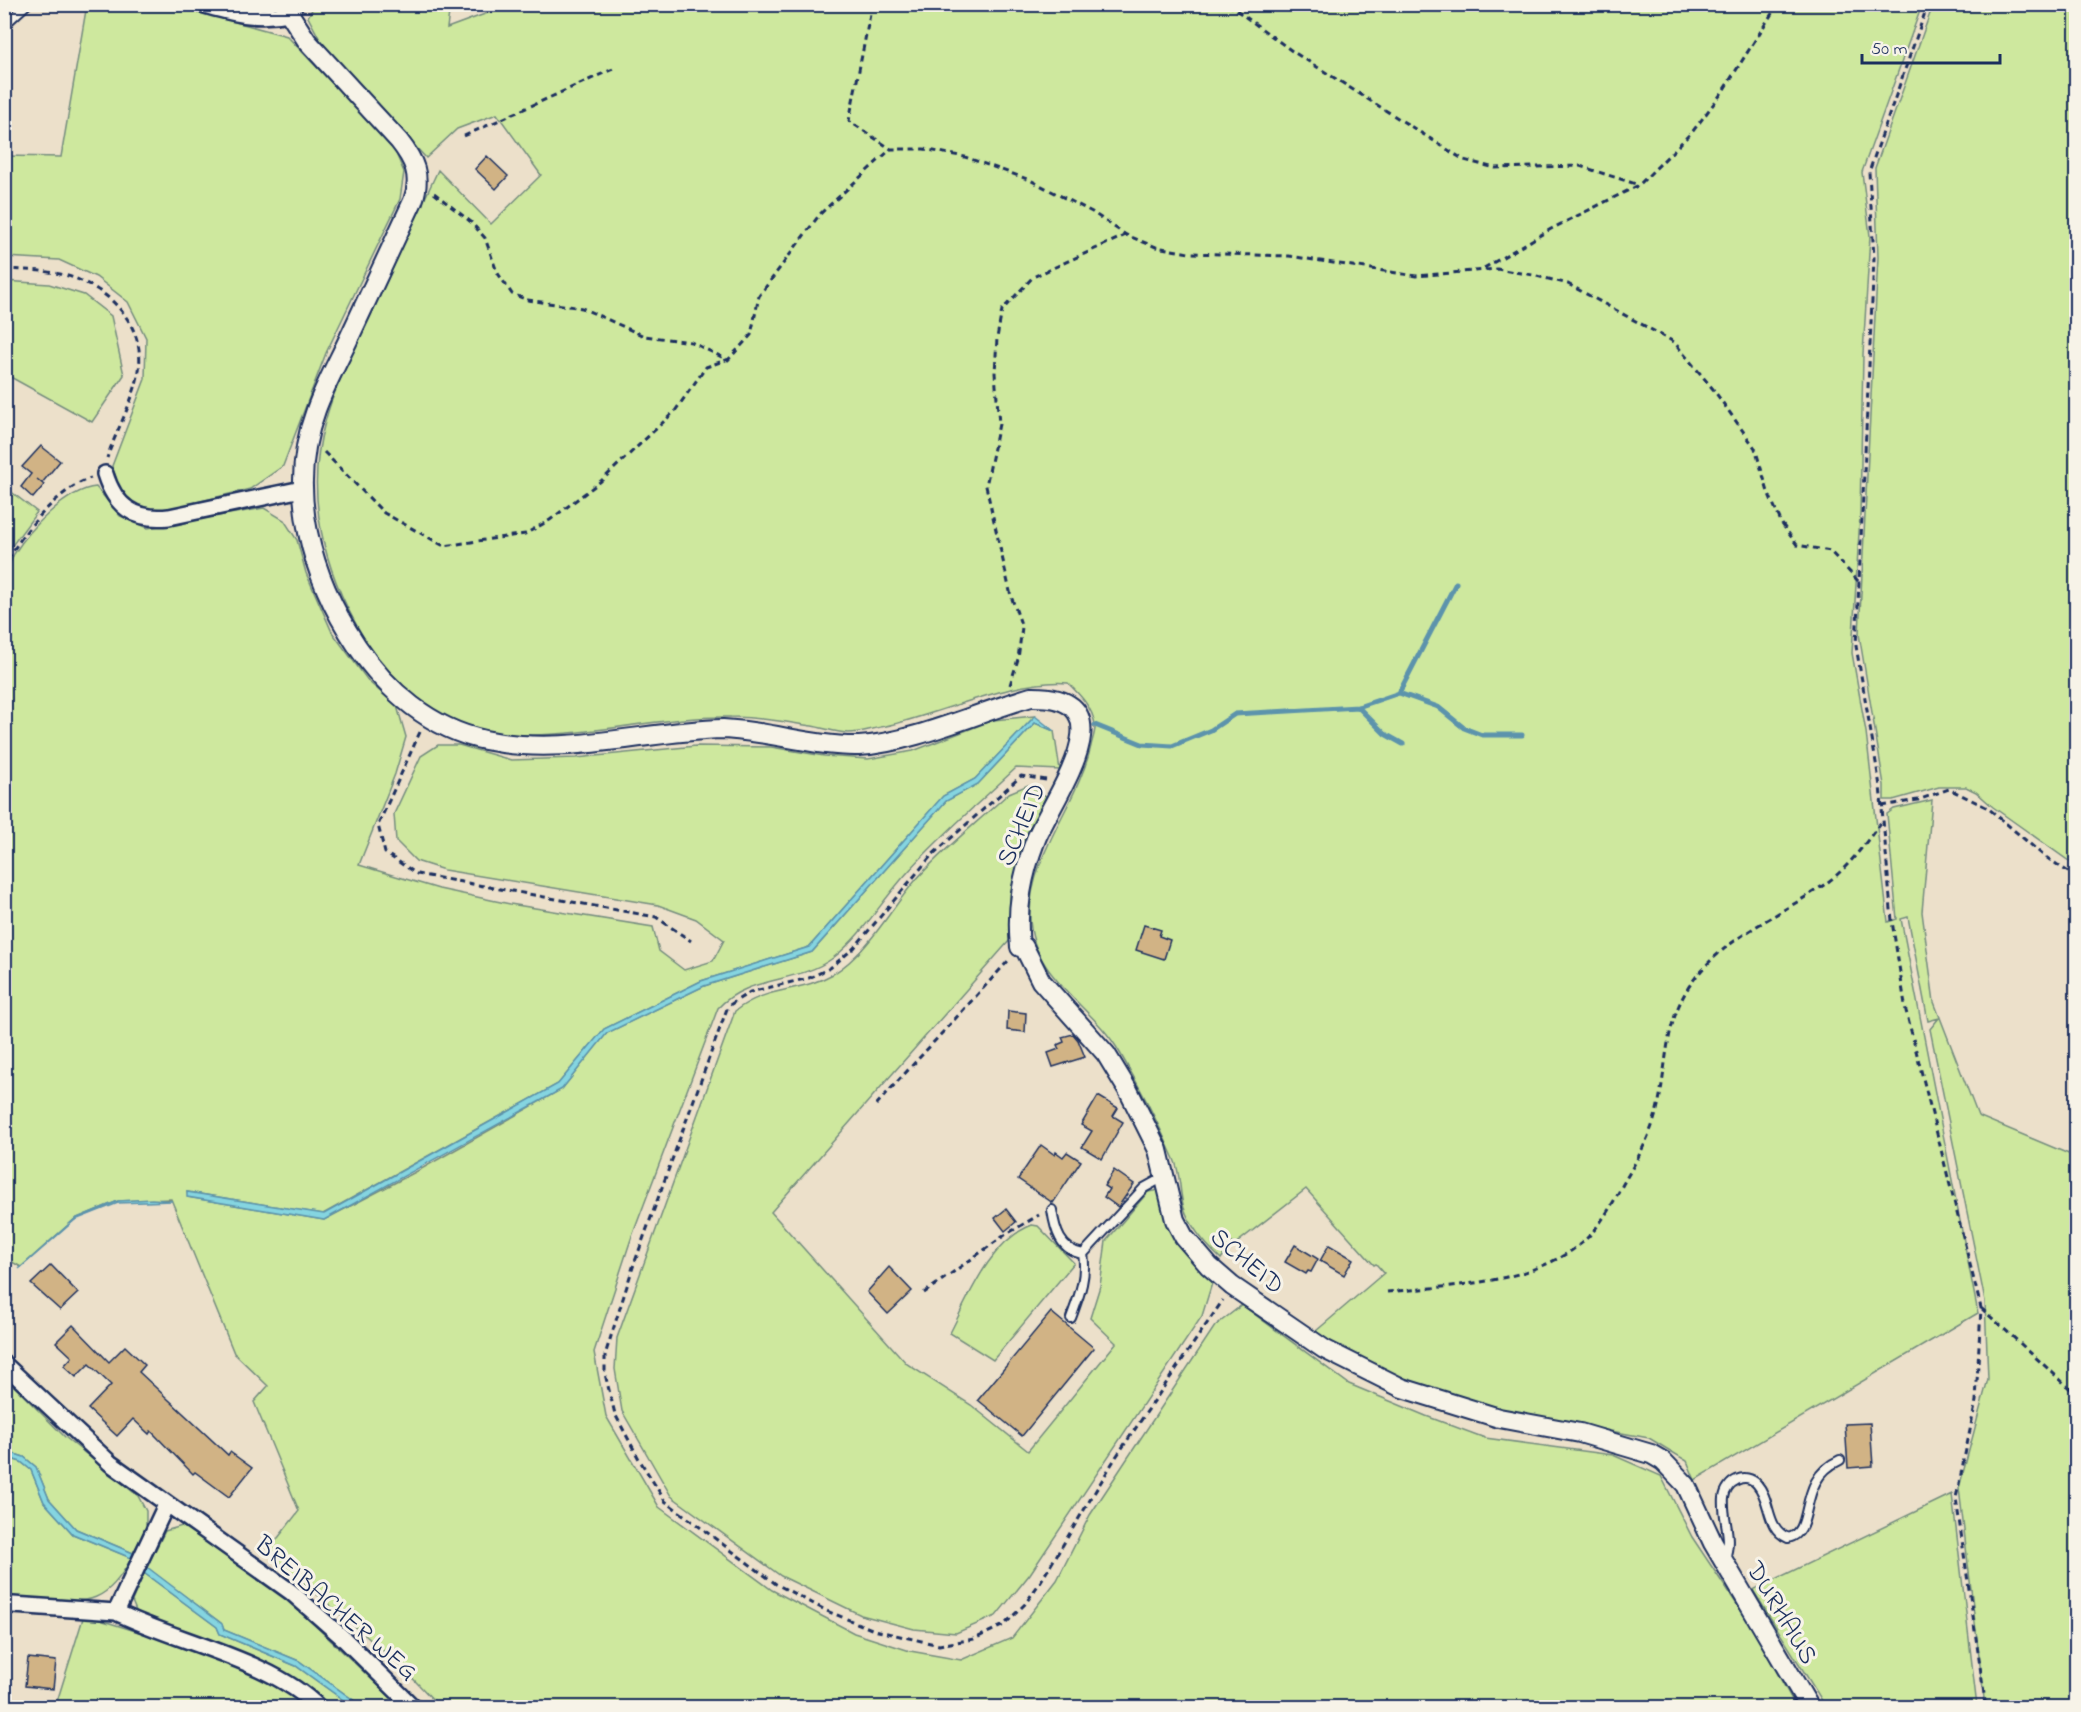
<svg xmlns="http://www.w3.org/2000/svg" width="2081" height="1712" viewBox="0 0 2081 1712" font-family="'Indie Flower',sans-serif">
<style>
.green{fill:#cee89e;stroke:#748c7e;stroke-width:1.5}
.water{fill:#85d5e0;stroke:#5b93ac;stroke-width:1.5}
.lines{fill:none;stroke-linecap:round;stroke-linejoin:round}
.stream{stroke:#5b93ac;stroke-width:5}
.building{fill:#d1b385;stroke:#1b2f5e;stroke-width:1.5}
.service-casing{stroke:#1b2f5e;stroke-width:12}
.minor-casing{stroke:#1b2f5e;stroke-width:20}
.tertiary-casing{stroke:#1b2f5e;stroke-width:22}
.path{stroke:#1b2f5e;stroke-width:3;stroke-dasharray:6 4.5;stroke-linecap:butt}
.service{stroke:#f7f3e8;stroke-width:8}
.minor{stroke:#f7f3e8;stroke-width:15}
.tertiary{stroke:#f7f3e8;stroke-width:18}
.labels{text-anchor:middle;stroke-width:6;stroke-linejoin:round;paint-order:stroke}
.street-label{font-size:26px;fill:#1b2f5e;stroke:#f7f3e8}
</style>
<rect width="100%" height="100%" fill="#ece0ca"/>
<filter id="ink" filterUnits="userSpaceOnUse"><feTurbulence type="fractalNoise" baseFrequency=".0167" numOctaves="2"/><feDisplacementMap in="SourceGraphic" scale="12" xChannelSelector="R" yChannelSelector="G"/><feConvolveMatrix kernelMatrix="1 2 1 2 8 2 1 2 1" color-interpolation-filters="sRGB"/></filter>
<g filter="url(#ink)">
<path class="green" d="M87,4L173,5L287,36L393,147L404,172L400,199L326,353L283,466L250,489L160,511L136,507L121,493L112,466L145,379L146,338L128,302L96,277L59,260L5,257L4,156L61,157Z
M315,4L450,5L447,28L512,4L1922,5L1862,172L1870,236L1863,354L1860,515L1852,653L1866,732L1888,922L1897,919L1887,814L1894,809L1932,800L1922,912L1934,1002L1978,1116L2076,1157V1707H1985L1959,1488L1988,1379L1985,1301L1930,1029L1939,1018L1928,1021L1908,917L1901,919L1978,1313L1695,1480L1687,1461L1649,1438L1523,1415L1422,1389L1327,1343L1316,1331L1384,1273L1376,1264L1374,1265L1306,1189L1234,1245L1232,1243L1221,1259C1206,1245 1191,1228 1184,1208C1179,1192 1181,1174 1174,1159C1158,1123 1140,1087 1120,1053C1093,1005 1031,978 1030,917C1029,855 1078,804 1091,746C1092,740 1096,731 1095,724C1092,707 1080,695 1068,683C1016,678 940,714 886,726C874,728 861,733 849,733C837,733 824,728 812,726C785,722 758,717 731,717C653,715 554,747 480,730C432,718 385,675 361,633C324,570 304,495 325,422C335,384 355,348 372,313C394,265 416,218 438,170L491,224L541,175L497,114L457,129L426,158L324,47L308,17Z
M1933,5H2076V866L1993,807L1976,792L1966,787H1939L1893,800H1884V785L1859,634L1878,257L1875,168Z
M4,281L49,284L84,295L111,316L124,375L92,422L5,374Z
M5,487L37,512L5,555Z
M96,487L120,516L148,528L264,508L284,520L297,540L306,573L332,632L369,682L397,706L406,737L395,774L359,865L439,889L510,904L653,927L659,951L684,970L713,961L724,940L696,919L658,905L444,870L416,861L396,841L394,814L421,756L438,745H459L511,760L576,758L696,746L771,747L824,756L868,759L913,751L993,720L1035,716L975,779L943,796L809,947L701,981L604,1029L558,1084L323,1214L187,1192L188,1197L324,1220L423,1168L562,1089L607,1033L704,986L812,952L946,801L978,784L1035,723L1054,731L1060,770L1016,768C980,802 941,835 908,872C882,900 863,935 833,958C798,984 748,975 718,1008L631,1239L594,1352L606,1416L659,1507L772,1590L854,1633L910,1651L961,1660L1012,1638L1057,1580L1090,1515L1215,1326L1242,1305L1349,1384L1426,1416L1485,1438L1613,1455L1661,1476L1692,1537L1750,1624L1796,1707H440L399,1664L267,1552L299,1511L254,1402L268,1386L234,1353L171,1199L118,1201L75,1219L21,1267L5,1258L4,580C8,572 10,561 14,554C30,529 66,490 96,487Z
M1028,785L1046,796L1020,855L1010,894V940L771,1212L907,1364L971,1405L1028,1451L1116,1343L1090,1318L1100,1286L1106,1241L1148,1192L1159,1190C1168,1235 1180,1249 1213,1280L1202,1316L1030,1574L996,1616L956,1633L914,1629L861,1615L781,1576L671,1496L622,1411L615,1369L617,1338L735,1011C766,986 800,993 833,974C868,953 889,911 915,881C943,849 978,822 1009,793Z
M1032,1225L1038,1226L1074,1263L993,1360L950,1333C969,1296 990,1241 1032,1225Z
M4,1376L65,1437L138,1496L146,1511V1528L133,1553L76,1529L49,1499L36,1467L24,1457L5,1451Z
M5,1457L21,1462L31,1470L44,1502L73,1534L131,1558C96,1628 61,1588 5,1603Z
M1952,1494L1977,1707H1826L1753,1590Z
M182,1526L247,1568L288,1600L401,1707H363L299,1661L224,1630L221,1623L154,1573L147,1567L165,1531Z
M144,1573L217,1627L220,1634L296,1666L353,1707H330L307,1691L138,1616L132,1601Z
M84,1615L203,1652L269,1678L312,1708H55Z"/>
<path class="water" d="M1035,716L1054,731L1035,723L978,784L946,801L812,952L704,986L607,1033L562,1089L324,1220L187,1197V1192L324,1214L558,1084L604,1029L701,981L809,947L943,796L975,779Z
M152,1199L172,1201L118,1203L75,1220L19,1269L75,1219L118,1201Z
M5,1451L24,1457L36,1467L49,1499L76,1529L133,1553L131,1558L73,1534L44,1502L31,1470L21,1462L5,1457Z
M147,1567L222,1624L224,1630L299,1661L363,1707H353L296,1666L220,1634L217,1627L144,1573Z"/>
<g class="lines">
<path class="stream" d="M1399,693L1438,707L1464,728L1482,735H1522
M1358,707L1385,734L1403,744
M1095,725L1142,744L1172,746L1211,730L1235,714L1358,707L1399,693L1456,583"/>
</g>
<path class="building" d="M487,156L508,176L496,189L475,169Z
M41,446L60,461L42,483L37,479L44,485L33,498L21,487L31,474L22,467Z
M1144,925L1161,930L1159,936L1170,940L1164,959L1136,950Z
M1008,1011L1026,1013L1025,1032L1007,1030Z
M1073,1034L1078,1040L1085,1057L1053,1067L1048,1053L1059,1049L1057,1045L1064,1042L1062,1037Z
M1098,1096L1118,1108L1113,1116L1123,1122L1102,1159L1082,1147L1092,1131L1081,1125Z
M1041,1145L1055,1155L1056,1152L1063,1157L1067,1152L1081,1161L1053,1203L1018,1179Z
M1114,1170L1134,1184L1118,1207L1104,1197L1109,1189L1104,1186Z
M1006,1209L1016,1222L1005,1231L995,1218Z
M1295,1245L1318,1259L1311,1272L1308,1271L1306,1274L1285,1262Z
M1329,1245L1353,1259L1344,1275L1320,1261Z
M51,1265L78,1293L60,1310L31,1284Z
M889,1267L912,1291L888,1314L867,1292Z
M1051,1312L1094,1348L1022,1436L978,1400Z
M73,1325L109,1362L125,1346L145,1365L139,1372L228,1455L230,1452L252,1468L229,1497L195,1472L193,1474L151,1431L149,1434L133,1419L117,1436L88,1409L111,1385L89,1364L76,1377L64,1366L72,1357L56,1342Z
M1870,1423L1873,1466L1848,1468L1845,1424Z
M28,1658L56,1661L53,1689L25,1686Z"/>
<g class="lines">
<g class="service-casing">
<path id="service" d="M4,25L27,4
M1052,1210C1055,1230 1060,1250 1083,1254L1144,1188L1164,1177
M1071,1318C1079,1296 1087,1277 1083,1254
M1725,1558C1733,1537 1722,1518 1724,1498C1726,1481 1746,1471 1757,1484C1772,1501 1765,1528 1788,1538C1817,1532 1795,1480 1840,1460"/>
</g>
<g class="minor-casing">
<path id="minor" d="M201,4C232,13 257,20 289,13
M105,474C115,506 134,521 169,517L302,489
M4,1364L110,1463L291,1592L342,1637L414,1708
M13,1605L116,1612L166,1505
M116,1612C177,1642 272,1660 319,1708"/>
</g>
<g class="tertiary-casing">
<path id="tertiary" d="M294,4L289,13L307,41L399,141C414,160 422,176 413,201C392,246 371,291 350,336C339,360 325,385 316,410C286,491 311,577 357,646C387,691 431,729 485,740C564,757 644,731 723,729C769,731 814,747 859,746C912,743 979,712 1031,697C1132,695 1053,797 1036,839C1022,875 1016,908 1020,947H1024L1041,981L1106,1054L1129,1092L1158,1150L1175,1220L1184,1237L1209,1266L1232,1286L1324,1349L1402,1388L1499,1418L1580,1433L1651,1454L1663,1461L1686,1485L1713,1543L1810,1708"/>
</g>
<path class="path" d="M872,4L849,121L891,149
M1228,4L1292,51L1464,160L1495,168L1580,166L1639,185
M1928,4L1869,172L1874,258L1856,646L1880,786L1892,921L1906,1011L1981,1308L1976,1401L1956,1498L1986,1708
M464,136L613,69
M434,193L471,222L485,238L497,272L512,294L528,300L582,308L644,336L691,342L728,360L751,335L759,296L820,214L891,149H924L965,157L1030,180L1092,212L1126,235L1156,247L1189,253L1289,256L1416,276L1497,269L1533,275L1568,284L1674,342L1713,389L1755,448L1768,492L1782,524L1797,545L1830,551L1859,582
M1484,268L1551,229L1639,185L1693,131L1721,94L1778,4
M4,269C23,270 42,270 60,274C106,284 149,325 138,376C132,404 116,431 107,458
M324,452L384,513L444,546L525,534L550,520L601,481L675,411L706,367L726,360
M4,569C15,539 60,487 91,478
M1010,685L1018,659L1022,627L1011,596L986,486L999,424L995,373L997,338L1002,310L1033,277L1126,235
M420,732L378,825L385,853L417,874L656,917L691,941
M1046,780L1021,776L932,855L854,948L830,968L809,978L750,992L728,1006L633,1267L605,1355V1374L615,1414L639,1459L665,1501L776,1584L827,1611L874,1630L939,1645L974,1639L1004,1625L1025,1604L1041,1581L1116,1457L1223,1300
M1882,806L1918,800L1949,789L1988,808L2044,856L2076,877
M876,1105L1009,960
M1387,1292C1449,1286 1536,1284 1585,1240C1601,1225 1613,1203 1623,1184C1637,1160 1650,1137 1657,1110C1668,1065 1663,1029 1688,988C1721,937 1781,916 1828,882C1850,866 1866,842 1882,821
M924,1293L1005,1235L1039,1215
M1981,1308L2076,1394"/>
<use href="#service" class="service"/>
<use href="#minor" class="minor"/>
<use href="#tertiary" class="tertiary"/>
</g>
</g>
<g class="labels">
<g class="street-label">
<text transform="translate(1020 824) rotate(-67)" y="9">SCHEID</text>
<text transform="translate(1248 1260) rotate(40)" y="9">SCHEID</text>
<text transform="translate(337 1607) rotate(41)" y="9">BREIBACHER WEG</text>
<text transform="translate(1783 1612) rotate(59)" y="9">DURHAUS</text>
</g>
</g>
<rect width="2081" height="1712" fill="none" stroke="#f7f3e8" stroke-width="24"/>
<rect x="12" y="12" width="2057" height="1688" fill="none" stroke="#1b2f5e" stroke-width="2" filter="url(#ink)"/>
<path d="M1862 54v9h138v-9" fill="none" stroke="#1b2f5e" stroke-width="3"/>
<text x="1871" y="54" font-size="18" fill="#1b2f5e" stroke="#f7f3e8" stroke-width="4.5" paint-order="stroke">50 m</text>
</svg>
